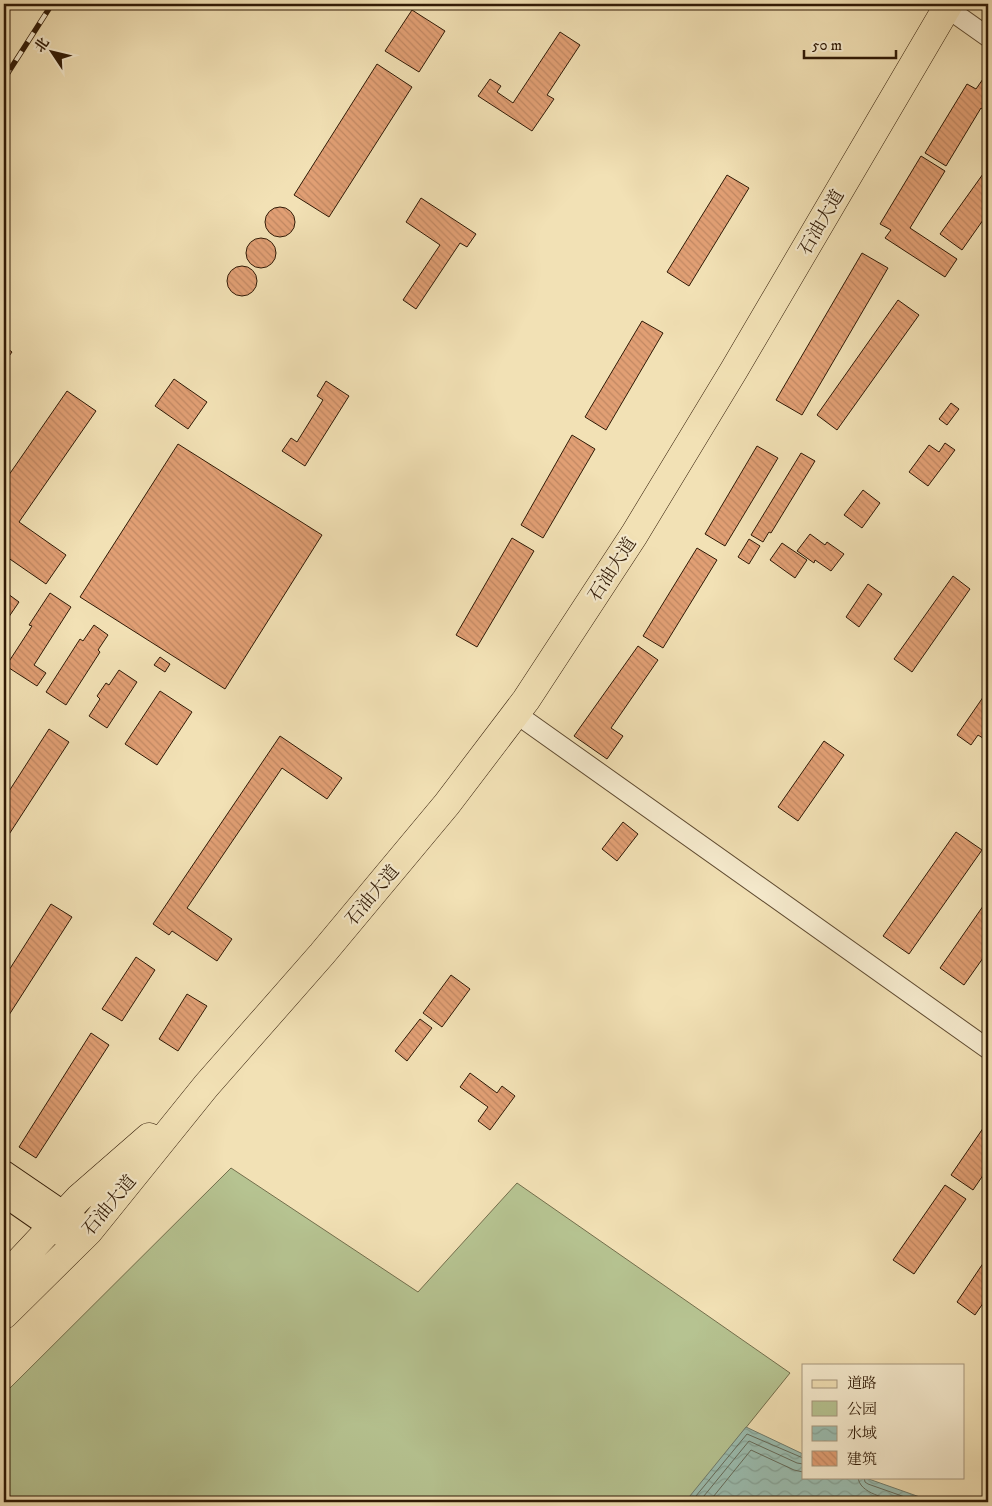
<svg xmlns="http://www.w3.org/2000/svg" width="992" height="1506" viewBox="0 0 992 1506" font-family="'IM FELL DW Pica','Noto Serif SC',serif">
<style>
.park{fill:#b6c391;stroke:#736e4c}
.water{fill:url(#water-waves);stroke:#707c6c}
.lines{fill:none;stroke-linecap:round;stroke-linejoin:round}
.shore{stroke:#666c5b;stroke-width:1}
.building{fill:url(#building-back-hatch);stroke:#301a06}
.minor-casing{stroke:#604c32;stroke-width:21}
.major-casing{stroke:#301a06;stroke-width:26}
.highway-casing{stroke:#301a06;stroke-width:29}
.minor{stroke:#f7eccf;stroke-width:19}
.major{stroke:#f2e1b5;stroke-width:24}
.highway{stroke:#f2e1b5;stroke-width:28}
.rail-casing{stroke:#301a06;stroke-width:5.5}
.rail{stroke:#f7eccf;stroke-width:4;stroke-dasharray:11;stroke-linecap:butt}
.labels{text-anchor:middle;stroke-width:4.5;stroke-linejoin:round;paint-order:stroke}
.street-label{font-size:18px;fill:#301a06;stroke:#f7eccf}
</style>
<defs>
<pattern id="water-waves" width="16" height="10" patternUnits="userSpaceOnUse" patternTransform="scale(1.25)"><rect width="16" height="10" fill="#9bbdb0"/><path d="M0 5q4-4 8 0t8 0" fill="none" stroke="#86a296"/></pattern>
<pattern id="building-back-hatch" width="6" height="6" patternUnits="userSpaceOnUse" patternTransform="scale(1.25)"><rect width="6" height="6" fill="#e19f74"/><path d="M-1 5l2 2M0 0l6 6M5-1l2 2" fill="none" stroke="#c18863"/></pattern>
</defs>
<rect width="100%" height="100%" fill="#f2e1b5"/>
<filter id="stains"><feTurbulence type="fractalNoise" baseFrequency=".004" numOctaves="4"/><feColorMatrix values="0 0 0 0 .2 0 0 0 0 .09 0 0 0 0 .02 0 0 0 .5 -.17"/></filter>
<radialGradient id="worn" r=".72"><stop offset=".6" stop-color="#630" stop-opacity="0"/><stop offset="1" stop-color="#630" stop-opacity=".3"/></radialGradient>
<path class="park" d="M231,1168L418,1292L517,1183L790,1373L686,1502H4V1394Z"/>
<path class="water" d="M746,1427L803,1454V1477H863L934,1502H685Z"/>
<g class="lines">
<path class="shore" d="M858,1477C859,1494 887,1498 900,1502
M864,1477L865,1482L868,1484L919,1502
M691,1502L747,1434L803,1458
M699,1502L749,1441L797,1463L803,1464
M709,1502L751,1450L794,1470L803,1472"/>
</g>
<path class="building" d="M412,10L445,31L419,72L385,51Z
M560,32L580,45L547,95L554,99L532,131L478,96L490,79L501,86L497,92L513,103Z
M377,64L412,87L329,217L294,195Z
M983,79L988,83V113L981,108L946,166L925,153L967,84L976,89Z
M921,156L945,171L910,228L957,259L945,277L885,238L891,230L880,224Z
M988,167V213L962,250L940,234Z
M727,175L749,188L689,286L667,272Z
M421,198L476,234L467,247L460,243L416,309L403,300L440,245L406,222Z
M265 222a15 15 0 1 1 30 0a15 15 0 1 1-30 0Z
M246 253a15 15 0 1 1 30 0a15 15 0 1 1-30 0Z
M862,253L888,268L802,415L776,400Z
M227 281a15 15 0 1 1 30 0a15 15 0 1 1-30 0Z
M898,300L919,315L837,430L817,415Z
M642,321L663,333L606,430L585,417Z
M4,346L12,352L4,363Z
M174,379L207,402L188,429L155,406Z
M326,381L349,396L305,466L282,451L291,438L297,442L323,400L317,396Z
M67,391L96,411L19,522L66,555L46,584L4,555V482Z
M951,403L959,409L947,425L939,419Z
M572,435L595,449L543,538L521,525Z
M945,443L955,450L928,486L909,472L929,445L939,452Z
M178,444L322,535L225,689L80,597Z
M757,446L778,458L725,546L705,534Z
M801,453L815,461L771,533L769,532L763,542L751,535Z
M863,490L880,503L862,528L844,515Z
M810,534L825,545L827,542L844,554L831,571L815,560L814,563L797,551Z
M512,538L534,551L477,647L456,635Z
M749,539L760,546L749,564L738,557Z
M782,543L807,560L795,578L770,560Z
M697,548L717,560L663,648L643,636Z
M953,576L970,589L912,672L894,659Z
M868,584L882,594L859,627L846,617Z
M4,591L19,602L4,624Z
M50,593L71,607L34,665L46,673L37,686L6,666L32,626L29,625Z
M94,625L108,635L98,650L100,652L66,705L46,692L80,639L83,641Z
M638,646L658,660L611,728L623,736L607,759L574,736Z
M160,657L170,664L165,672L154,665Z
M119,670L137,682L107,728L89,716L100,699L97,696L106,683L109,685Z
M988,690V737L986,740L978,735L971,745L957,735Z
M160,691L192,712L157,765L125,744Z
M49,729L69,742L6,839L4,838V799Z
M280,736L342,778L327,799L282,768L187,908L232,939L217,961L172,931L169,935L153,924Z
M824,741L844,755L798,821L778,807Z
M623,822L638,834L617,861L602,849Z
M956,832L982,850L909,954L883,936Z
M988,899V951L964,985L940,968Z
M51,904L72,917L9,1015L4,1011V978Z
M136,957L155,970L122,1021L102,1009Z
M451,975L470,989L442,1027L423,1013Z
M187,994L207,1006L178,1051L159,1039Z
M420,1019L432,1028L407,1061L395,1051Z
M91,1033L109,1045L36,1158L19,1147Z
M470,1073L497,1093L502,1086L515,1096L490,1130L478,1121L488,1107L460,1087Z
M988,1121V1168L973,1190L951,1175Z
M945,1185L966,1199L914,1274L893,1260Z
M988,1256V1296L975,1315L957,1302Z"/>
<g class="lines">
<g class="minor-casing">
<path id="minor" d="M947,8L988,37
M515,713L988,1049"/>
</g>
<g class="major-casing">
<path id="major" d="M4,1173L89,1231
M4,1194L76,1244"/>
</g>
<g class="highway-casing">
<path id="highway" d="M4,1278L79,1198L149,1137
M4,1315L89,1231L206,1086L322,954L447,804L526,700L634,535L734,370L949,4"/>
</g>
<use href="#minor" class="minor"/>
<use href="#major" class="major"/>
<use href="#highway" class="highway"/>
<g class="rail-casing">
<path id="rail" d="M4,79L52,4"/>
</g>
<use href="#rail" class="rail"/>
</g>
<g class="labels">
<g class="street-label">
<text transform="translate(821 222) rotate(-60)" y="6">石油大道</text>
<text transform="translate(612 569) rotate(-57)" y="6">石油大道</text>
<text transform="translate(372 895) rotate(-50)" y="6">石油大道</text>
<text transform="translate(109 1205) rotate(-50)" y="6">石油大道</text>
</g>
</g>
<rect width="992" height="1506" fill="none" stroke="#f2e1b5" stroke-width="20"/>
<rect x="5" y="5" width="982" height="1496" fill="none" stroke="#301a06" stroke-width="2.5"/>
<rect x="10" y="10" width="972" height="1486" fill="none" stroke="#301a06"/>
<rect x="802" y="1364" width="162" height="115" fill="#f7eccf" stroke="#a7987f"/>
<rect x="812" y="1380" width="25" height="8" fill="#f2e1b5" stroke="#a7987f"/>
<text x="847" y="1388" font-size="15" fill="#301a06">道路</text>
<rect x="812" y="1401" width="25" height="15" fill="#b6c391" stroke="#a7987f"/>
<text x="847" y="1414" font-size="15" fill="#301a06">公园</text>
<rect x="812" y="1426" width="25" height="15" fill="url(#water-waves)" stroke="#a7987f"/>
<text x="847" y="1438" font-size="15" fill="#301a06">水域</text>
<rect x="812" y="1451" width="25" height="15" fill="url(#building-back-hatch)" stroke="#a7987f"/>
<text x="847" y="1464" font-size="15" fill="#301a06">建筑</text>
<g transform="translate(52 52) rotate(305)" stroke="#f7eccf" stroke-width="4" paint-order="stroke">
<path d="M0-4L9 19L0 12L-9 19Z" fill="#301a06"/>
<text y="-8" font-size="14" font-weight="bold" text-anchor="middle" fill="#301a06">北</text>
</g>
<path d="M804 50v8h92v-8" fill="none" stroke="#301a06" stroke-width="2.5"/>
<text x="812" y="50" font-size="15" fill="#301a06" stroke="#f7eccf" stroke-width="4" paint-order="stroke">50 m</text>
<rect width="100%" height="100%" filter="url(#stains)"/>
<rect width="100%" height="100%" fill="url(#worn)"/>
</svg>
